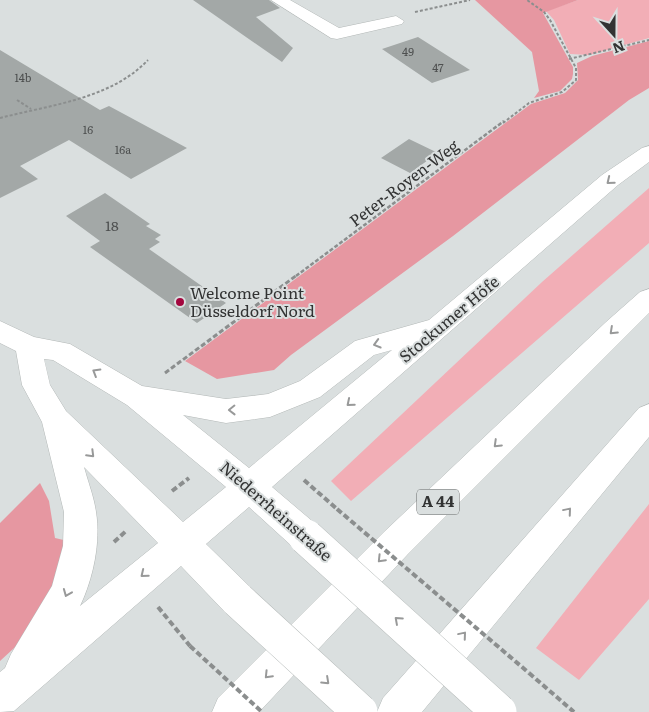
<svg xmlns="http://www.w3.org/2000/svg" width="649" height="712" viewBox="0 0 649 712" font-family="Literata,serif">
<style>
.green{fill:#f2aeb6}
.forest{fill:#e697a1}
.building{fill:#a3a8a7}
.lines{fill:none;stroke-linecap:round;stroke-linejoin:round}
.minor-casing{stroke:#b3b8b7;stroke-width:1}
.major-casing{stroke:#b3b8b7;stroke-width:1}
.highway-casing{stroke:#b3b8b7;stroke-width:1}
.path-far3{stroke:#8b8e8e;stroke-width:2;stroke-dasharray:3 2;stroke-linecap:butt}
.path-far2{stroke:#8b8e8e;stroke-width:2.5;stroke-dasharray:4 2;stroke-linecap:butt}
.path-far1{stroke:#8b8e8e;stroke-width:3;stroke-dasharray:5 2.5;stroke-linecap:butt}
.path{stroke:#8b8e8e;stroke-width:4;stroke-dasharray:6 3;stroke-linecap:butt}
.minor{fill:#fff;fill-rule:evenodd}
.major{fill:#fff;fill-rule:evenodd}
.highway{fill:#fff;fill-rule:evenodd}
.major-bridge-casing{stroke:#b3b8b7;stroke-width:36;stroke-linecap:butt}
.path-bridge{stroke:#8b8e8e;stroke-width:4;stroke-dasharray:6 3;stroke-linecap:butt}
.major-bridge{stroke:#fff;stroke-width:35}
.oneway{stroke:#989999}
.poi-dot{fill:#a3063e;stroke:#dadfdf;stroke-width:2}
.labels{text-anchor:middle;stroke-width:4;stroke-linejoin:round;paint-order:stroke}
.far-number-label{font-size:11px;fill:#4e5050}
.number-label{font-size:14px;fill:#4e5050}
.shield{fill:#dadfdf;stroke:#646767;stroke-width:1}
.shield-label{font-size:15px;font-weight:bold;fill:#323333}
.street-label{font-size:16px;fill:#323333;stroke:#dadfdf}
.poi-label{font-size:16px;fill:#323333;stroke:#dadfdf;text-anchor:start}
</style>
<rect width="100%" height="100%" fill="#dadfdf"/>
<path class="green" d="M578,0H649V38L589,55L570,54L554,20L546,11Z
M649,188V243L351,501L331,481L542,282Z
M649,504V599L579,680L536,648Z"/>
<path class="forest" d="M475,0H578L543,13L573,67V74L572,79L560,91L534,98L539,91L532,52Z
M649,41V88L629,100L453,236L291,355L274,370L217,379L185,361L531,104L565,93L578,80L577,63L592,56Z
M40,483L49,501L55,538L68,541L65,564L25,638L0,661V523Z"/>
<path class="building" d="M193,0H269L280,8L256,17L293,48L282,62Z
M418,37L470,70L432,83L382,49Z
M0,50L100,110L109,106L187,148L131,179L69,140L20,166L38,179L0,198Z
M409,139L438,153L410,173L381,158Z
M105,193L150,224L146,226L161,235L155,239L160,242L149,249L226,303L197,323L90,247L100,241L66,216Z"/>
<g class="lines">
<g class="minor-casing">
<path id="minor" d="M271,0H290L339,28L396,16L404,21L402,24L337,39L331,38Z"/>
</g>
<g class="major-casing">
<path id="major" d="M649,146V162L618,185L272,487L318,526L323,537L318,548L306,552L294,548L249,507L206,544L251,588L256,600L251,612L238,617L225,612L181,566L14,711L0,712V672L5,668L11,654L52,586L63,546L64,512L42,422L22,385L16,351L0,343V321L34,337L70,344L142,386L226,399L268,394L300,381L355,341L429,320L602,175L642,148ZM392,350L249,468L183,415L226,423L270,417L320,397L374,355ZM44,359L53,360L127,405L226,487L183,522L66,411L50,385ZM84,467L158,543L80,606C93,579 101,542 96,512C94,497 88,482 84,467Z"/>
</g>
<g class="highway-casing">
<path id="highway" d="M649,289V313L408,554L259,712H212L218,698L384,532L606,322L640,292Z
M649,404V437L422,712H377L383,698L639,408Z"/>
</g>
<path class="path-far3" d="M415,12L470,0
M569,59L649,40
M17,100L31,109
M0,118C50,105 111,99 148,60
M503,123L529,103L562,92L576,80V68L550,20L544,12L527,0"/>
<path class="path-far2" d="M296,276L504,121"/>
<path class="path-far1" d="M165,373L297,275"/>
<path class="path" d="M304,480L337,509
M172,491L189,478
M114,542L126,531
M158,607L190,646
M529,673L574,712"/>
<use href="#minor" class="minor"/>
<use href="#major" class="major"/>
<use href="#highway" class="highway"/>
<g class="major-bridge-casing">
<path id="major-bridge" d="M306,537L499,712
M238,600L360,712"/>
</g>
<path class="path-bridge" d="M337,509L529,673
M190,646L262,712"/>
<use href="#major-bridge" class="major-bridge"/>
</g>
<defs><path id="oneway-chevron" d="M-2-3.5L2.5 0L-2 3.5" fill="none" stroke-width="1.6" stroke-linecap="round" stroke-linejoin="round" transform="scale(1.25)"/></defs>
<g class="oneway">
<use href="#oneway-chevron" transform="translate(610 181) rotate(141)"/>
<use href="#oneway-chevron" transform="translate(613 331) rotate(137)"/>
<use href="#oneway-chevron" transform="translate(377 344) rotate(164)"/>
<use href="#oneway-chevron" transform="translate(96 372) rotate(-149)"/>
<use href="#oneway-chevron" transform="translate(350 403) rotate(140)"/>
<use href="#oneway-chevron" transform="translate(232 410) rotate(179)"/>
<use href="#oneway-chevron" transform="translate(497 444) rotate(136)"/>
<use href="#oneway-chevron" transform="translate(91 454) rotate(45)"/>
<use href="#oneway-chevron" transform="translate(568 511) rotate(-50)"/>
<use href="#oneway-chevron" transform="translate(381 559) rotate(134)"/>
<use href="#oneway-chevron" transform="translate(144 574) rotate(141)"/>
<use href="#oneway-chevron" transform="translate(67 593) rotate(112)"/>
<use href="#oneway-chevron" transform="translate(398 620) rotate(-138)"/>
<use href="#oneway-chevron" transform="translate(463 635) rotate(-50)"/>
<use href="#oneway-chevron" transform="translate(268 675) rotate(134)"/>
<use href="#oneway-chevron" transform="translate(326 681) rotate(43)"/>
</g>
<circle class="poi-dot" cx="180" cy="302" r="5"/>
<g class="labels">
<g class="far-number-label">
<text x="408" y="56">49</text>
<text x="438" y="72">47</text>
<text x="23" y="82">14b</text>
<text x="88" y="134">16</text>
<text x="123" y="154">16a</text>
</g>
<g class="number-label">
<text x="112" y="231">18</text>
</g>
<rect class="shield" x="417" y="489.5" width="42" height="25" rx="4"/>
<g class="shield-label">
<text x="438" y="507">A 44</text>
</g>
<g class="street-label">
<text transform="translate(404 183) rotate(-37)" y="6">Peter-Royen-Weg</text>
<text transform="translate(449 319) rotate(-40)" y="6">Stockumer Höfe</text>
<text transform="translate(276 511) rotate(41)" y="6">Niederrheinstraße</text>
</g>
<g class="poi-label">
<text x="190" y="299">Welcome Point<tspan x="190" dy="18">Düsseldorf Nord</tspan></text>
</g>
</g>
<g transform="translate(614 35) rotate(159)" stroke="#dadfdf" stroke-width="4" paint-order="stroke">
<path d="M0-4L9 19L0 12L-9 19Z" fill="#323333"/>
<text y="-8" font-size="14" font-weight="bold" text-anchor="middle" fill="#323333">N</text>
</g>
</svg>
